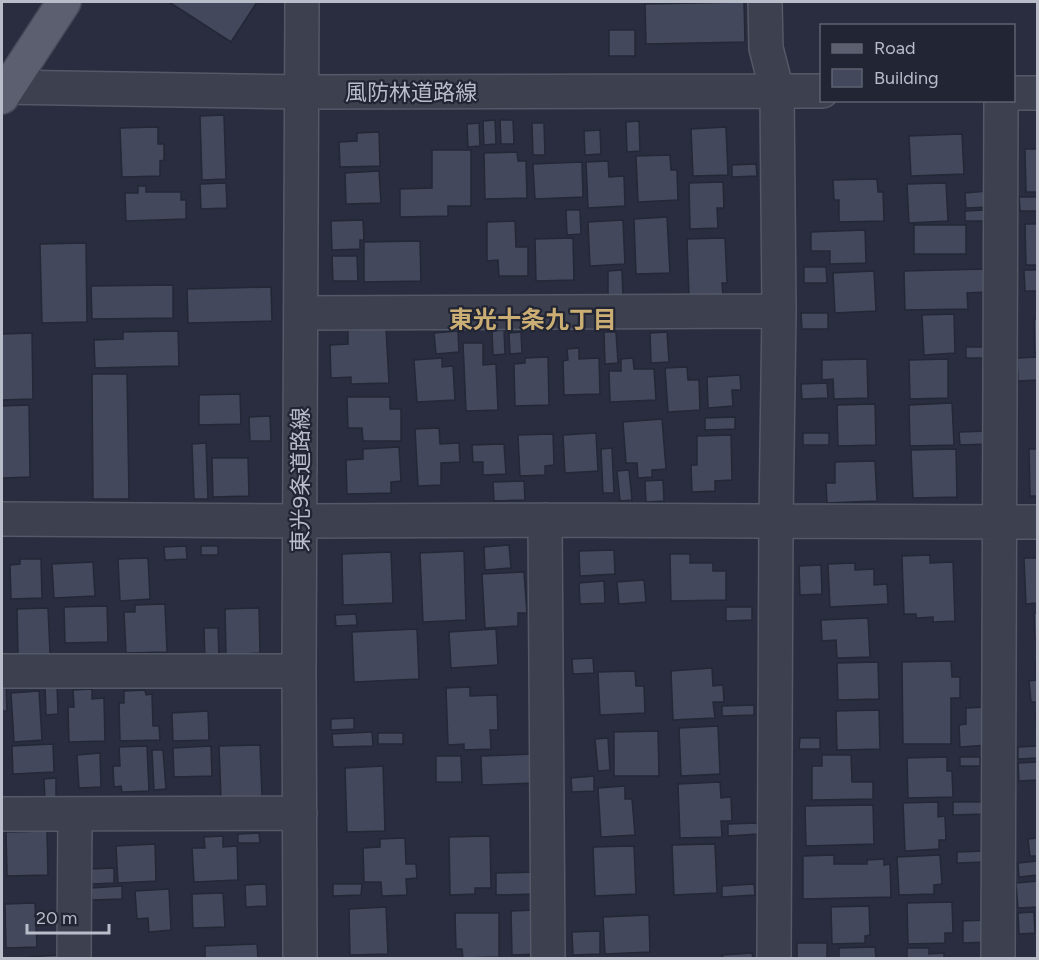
<svg xmlns="http://www.w3.org/2000/svg" width="1039" height="960" viewBox="0 0 1039 960" font-family="Figtree,'Noto Sans JP',sans-serif">
<style>
.building{fill:#44485c;stroke:#242736;stroke-width:1.5}
.lines{fill:none;stroke-linecap:round;stroke-linejoin:round}
.minor-casing{stroke:#555866;stroke-width:36}
.major-casing{stroke:#464958;stroke-width:36}
.minor{stroke:#3d404f;stroke-width:33}
.major{stroke:#5b5f6f;stroke-width:33}
.labels{text-anchor:middle;stroke-width:4.5;stroke-linejoin:round;paint-order:stroke}
.street-label{font-size:22px;fill:#b9bcc9;stroke:#222534}
.neighbourhood-label{font-size:24px;font-weight:bold;fill:#cbae73;stroke:#222534}
</style>
<rect width="100%" height="100%" fill="#292d3f"/>
<path class="building" d="M169,2H257L231,42Z
M744,2L745,42L646,44L645,4Z
M609,30H635V56H609Z
M224,115L226,179L202,180L200,116Z
M495,120L496,144L484,145L483,121Z
M500,120H513L514,144H501Z
M639,121L640,151L627,152L626,122Z
M479,123L480,146L468,147L467,124Z
M532,123H544L545,155H533Z
M158,127V144H164V160L160,161V176L122,177L120,128Z
M726,127L728,175L693,176L691,129Z
M600,130L601,154L585,155L584,131Z
M379,132L380,166L340,167L339,142L357,141V133Z
M962,134L964,174L911,176L909,136Z
M1025,149H1038V192H1026Z
M432,150H471V206H448V216L400,217V189L432,188Z
M517,152L518,161H526L527,198L485,199L484,153Z
M670,155L671,170H677L678,200L638,202L636,156Z
M608,161L609,177L624,176L625,206L588,208L586,162Z
M582,162L583,197L535,199L533,164Z
M756,164L757,176L732,177V165Z
M379,171L381,203L346,204L345,173Z
M877,179L878,192H883L884,221L839,222V200H834L833,180Z
M723,182L724,208H717L718,228L690,229L689,183Z
M226,183L227,208L201,209L200,184Z
M946,183L948,221L909,223L907,184Z
M138,186H146V192H181V200H186V219L126,221L125,193H138Z
M988,191L989,207L966,208L965,193Z
M1019,197H1038V211H1020Z
M566,210H580L581,234L567,235Z
M985,210V221H965V211Z
M667,217L670,273L636,274L634,219Z
M363,220L364,240H360V249L332,250L331,221Z
M623,220L625,264L590,266L588,222Z
M515,221L516,247H528V276H499L498,260L487,261V222Z
M1025,224H1038V265H1026Z
M914,225H966V254H914Z
M865,230L866,263L830,264V251H811V232Z
M573,238L574,280L536,281L535,239Z
M725,238L727,283H722L723,295L689,296L687,239Z
M420,241L421,281L364,282V242Z
M86,243L87,322L42,323L40,244Z
M332,256H357L358,281H333Z
M804,267H826L827,283H804Z
M986,269V292L967,293L968,309L905,310L904,271Z
M622,270L623,298H608V271Z
M1024,270H1038V296L1037,291H1025Z
M874,271L876,311L835,313L833,273Z
M173,285V318L92,319L91,286Z
M271,287L272,321L188,323L187,289Z
M801,313H828V329H802Z
M954,314L955,353L924,355L922,315Z
M1034,319H1038V352L1035,353Z
M386,328L389,383L351,384V377L331,378L330,345L348,344V330Z
M504,330L505,354L493,355L492,331Z
M178,331L179,366L95,368L94,340L123,339V332Z
M458,331L459,352L436,354L434,333Z
M521,332L522,353L510,354L509,333Z
M604,332H616L618,363L605,364Z
M667,332L669,362L651,363L650,333Z
M32,333L33,399L2,400V334Z
M463,343H483V365L496,364L498,410L466,411Z
M966,347H988V358H966Z
M579,348V359L599,358L600,394L564,395L563,361L568,360L567,349Z
M548,357L549,405L515,406L514,364L525,363V358Z
M1038,357V380L1018,381L1017,358Z
M442,358V367L453,366L455,400L417,402L414,360Z
M633,358L634,369H654L656,400L610,402L609,371H621V359Z
M867,359L868,398L834,399L833,379L822,380V360Z
M948,359V398L910,399L909,360Z
M687,367L688,380H699L700,410L668,412L665,368Z
M92,374H127L129,499H93Z
M740,375L741,390H732L733,406L708,408L707,377Z
M827,383L828,398L802,399L801,384Z
M240,394L241,424L199,425V395Z
M347,397H390V409H401V441H363L362,428H348Z
M952,403L954,445L910,446L909,405Z
M875,404L876,445L838,446L837,405Z
M29,405L30,477L2,478V406Z
M270,416L271,441H250L249,417Z
M735,417V429L705,430V418Z
M662,419L666,469L652,470V477L638,478L637,463H626L623,422Z
M439,428L440,444L459,443L460,462L441,463V485L418,486L415,429Z
M988,431L989,444L960,445L959,432Z
M596,433L598,471L565,473L563,435Z
M803,433H829V445H803Z
M553,434L554,465L545,466V475L520,476L518,435Z
M731,435L732,480L715,481V491L692,492L691,465H697V436Z
M206,443L208,499H194L192,444Z
M504,444L506,474L483,475V462H473L472,445Z
M399,447L401,481L391,482V493L347,494L346,460L363,459V449Z
M612,448L614,493H603L601,449Z
M956,449L957,497L913,498L911,450Z
M1029,449H1038V496H1030Z
M212,458H248L249,496L213,497Z
M875,461L877,501L827,503L826,483H835V462Z
M629,470L632,500L620,501L617,471Z
M663,480L664,501L646,502L645,481Z
M524,481L525,500L494,501L493,482Z
M509,545L511,568L485,570L484,547Z
M186,546L187,559L165,560L164,547Z
M201,546H218V555H201Z
M614,550L615,574L580,576L579,551Z
M464,551L466,620L423,622L420,553Z
M391,552L393,603L343,605L342,554Z
M670,554H690V563H713V571H726V600L671,601Z
M930,555V563L953,562L955,621L933,622V617L916,618V614H904L902,556Z
M148,558L150,599L120,601L118,559Z
M1024,558H1038V603L1026,604Z
M20,559H41L42,598L11,599L10,565L20,564Z
M93,562L95,596L54,598L52,564Z
M855,563V570L874,569V585L887,584L888,604L830,607L828,564Z
M821,565L822,594L800,595L799,566Z
M524,572L527,613H518V626L485,628L482,574Z
M644,580L646,602L619,604L617,582Z
M604,581L605,603L580,604L579,583Z
M165,604L167,652L126,653L124,612H135V605Z
M107,606L108,642L65,643L64,607Z
M726,607H752V620L726,621Z
M48,608L50,654L18,655L17,609Z
M259,608L260,653L226,655L225,609Z
M1034,613H1038V638H1035Z
M356,614L357,625L336,626L335,615Z
M868,618L870,657L837,658L836,640L822,641L821,620Z
M204,628H218L219,660H205Z
M417,629L419,679L354,682L352,632Z
M496,629L498,665L451,668L449,632Z
M593,658L594,673L573,674L572,659Z
M951,661L952,677H960V698H951V744H903L902,662Z
M878,662L879,699L838,700L837,663Z
M1035,663H1038V702H1031L1029,681L1036,680Z
M712,668L713,686L723,685L724,702H713L715,718L673,720L671,671Z
M635,671L636,686H644L645,713L600,715L598,672Z
M45,685H57L58,714L46,715Z
M2,686H6L7,711H2Z
M470,687V696L497,695L498,730H490L491,749L464,750V744L448,745L446,688Z
M92,689V699L104,698L105,741L69,742L68,707H74L73,690Z
M145,690L146,695L152,694L153,726H159L160,740L120,741L119,703H124V691Z
M39,691L42,740L14,742L11,693Z
M754,705V715L722,716V706Z
M986,707L988,745L960,747L959,725L966,724V708Z
M879,710L880,749L837,750L836,711Z
M208,711L209,740L173,741L172,713Z
M1038,711V739H1037L1035,712Z
M354,718V729L331,730V719Z
M718,726L720,774L681,776L679,728Z
M658,731L659,776H614V732Z
M372,732L373,746L333,747L332,734Z
M378,733H403V744H378Z
M608,738L610,770L598,771L595,739Z
M800,738H820V749H799Z
M53,744L54,772L13,774L12,746Z
M260,745L262,796L221,798L219,746Z
M147,746L149,791L122,792L121,786L114,787L113,766H120L119,747Z
M211,746L212,776L174,777L173,748Z
M1038,746V758L1018,759V747Z
M152,750H163L166,789L154,790Z
M100,753L101,787L79,788L77,755Z
M534,754L535,783L482,785L481,756Z
M822,755H851L852,782H873V799L812,800V766H822Z
M436,756H461L462,782H436Z
M947,757V771H952L953,797L908,798L907,758Z
M960,757H980V766H960Z
M1038,762V780L1019,781L1018,763Z
M383,766L385,831L347,832L345,768Z
M594,776V791L572,792L571,778Z
M56,778V799H45L44,779Z
M720,782L721,798L731,797L732,821H721L722,837L680,838L678,784Z
M625,786V799H632L635,835L601,837L598,788Z
M938,802V817L945,816L946,840H939V849L905,851L903,803Z
M953,802H983L984,814L953,815Z
M873,805L874,844L806,846L805,806Z
M757,823L758,834L728,836V824Z
M47,831L48,875L7,876L6,832Z
M259,833L260,843H238V834Z
M223,836V847L237,846L238,880L194,882L192,848H205L204,837Z
M490,836L491,888H475V894L450,895L449,837Z
M405,838L406,864H416L417,878L406,879L407,895L382,896L381,882H364L363,848L380,847V839Z
M1038,838V856H1030L1028,839Z
M155,844L156,881L118,883L116,846Z
M715,844L717,893L674,895L672,845Z
M634,846L636,894L595,896L593,847Z
M984,851L985,862L957,863V852Z
M834,855V864H867V860L884,859V865L890,864L891,897L803,899V856Z
M940,855L942,884L934,885V894L899,895L897,857Z
M1038,861V875L1019,877L1018,863Z
M114,868V883L92,884L91,869Z
M538,872V894L496,895V873Z
M1038,881V907L1018,908L1016,883Z
M266,884L267,906L246,907L245,885Z
M333,884H362L361,895L333,896Z
M754,884L755,895L722,897V886Z
M122,886V899L92,900L91,888Z
M169,889L171,930L149,932L148,918L137,919L135,891Z
M223,893L225,927L193,928L192,894Z
M952,902L953,933H945V943L908,944L907,903Z
M35,903L37,947L6,948L5,904Z
M869,906L870,935L865,936V943L832,944L831,907Z
M386,907L388,954L350,955L349,909Z
M537,910L538,954L512,955L511,911Z
M1034,912L1035,933L1019,934L1018,913Z
M455,913H499V957L463,958L462,949H456Z
M649,915L650,952L605,954L603,917Z
M987,920L988,942L963,943V921Z
M600,931V954L573,955L572,932Z
M797,943H827V958H797Z
M257,944L258,958H205V946Z
M875,947L876,958H839V948Z
M907,948H929V954L944,953V958H907Z
M752,953L753,958H723L722,955Z
M57,955V958H28V957Z"/>
<g class="lines">
<g class="minor-casing">
<path id="minor" d="M765,2L766,48L777,91L779,311L776,522L774,958
M2,87L302,92L822,91
M1014,93H1038
M301,313L779,311
M2,519L300,521L545,520L1038,522
M545,520L548,958
M2,671H299
M2,814L300,813
M74,958L75,814
M300,958L299,671L302,2
M998,958L1001,100"/>
</g>
<g class="major-casing">
<path id="major" d="M2,97L64,2"/>
</g>
<use href="#minor" class="minor"/>
<use href="#major" class="major"/>
</g>
<g class="labels">
<g class="street-label">
<text x="411" y="100">風防林道路線</text>
<text transform="translate(300 480) rotate(-90)" y="8">東光9条道路線</text>
</g>
<g class="neighbourhood-label">
<text x="533" y="328">東光十条九丁目</text>
</g>
</g>
<rect width="1039" height="960" fill="none" stroke="#b9bcc9" stroke-width="6"/>
<rect x="820" y="24" width="195" height="78" fill="#222534" stroke="#5e6170" stroke-width="1.5"/>
<rect x="832" y="44" width="30" height="9" fill="#5b5f6f" stroke="#5e6170" stroke-width="1.5"/>
<text x="874" y="54" font-size="18" fill="#b9bcc9">Road</text>
<rect x="832" y="69" width="30" height="18" fill="#44485c" stroke="#5e6170" stroke-width="1.5"/>
<text x="874" y="84" font-size="18" fill="#b9bcc9">Building</text>
<path d="M27 924v9h82v-9" fill="none" stroke="#b9bcc9" stroke-width="3"/>
<text x="36" y="924" font-size="18" fill="#b9bcc9" stroke="#222534" stroke-width="4.5" paint-order="stroke">20 m</text>
</svg>
